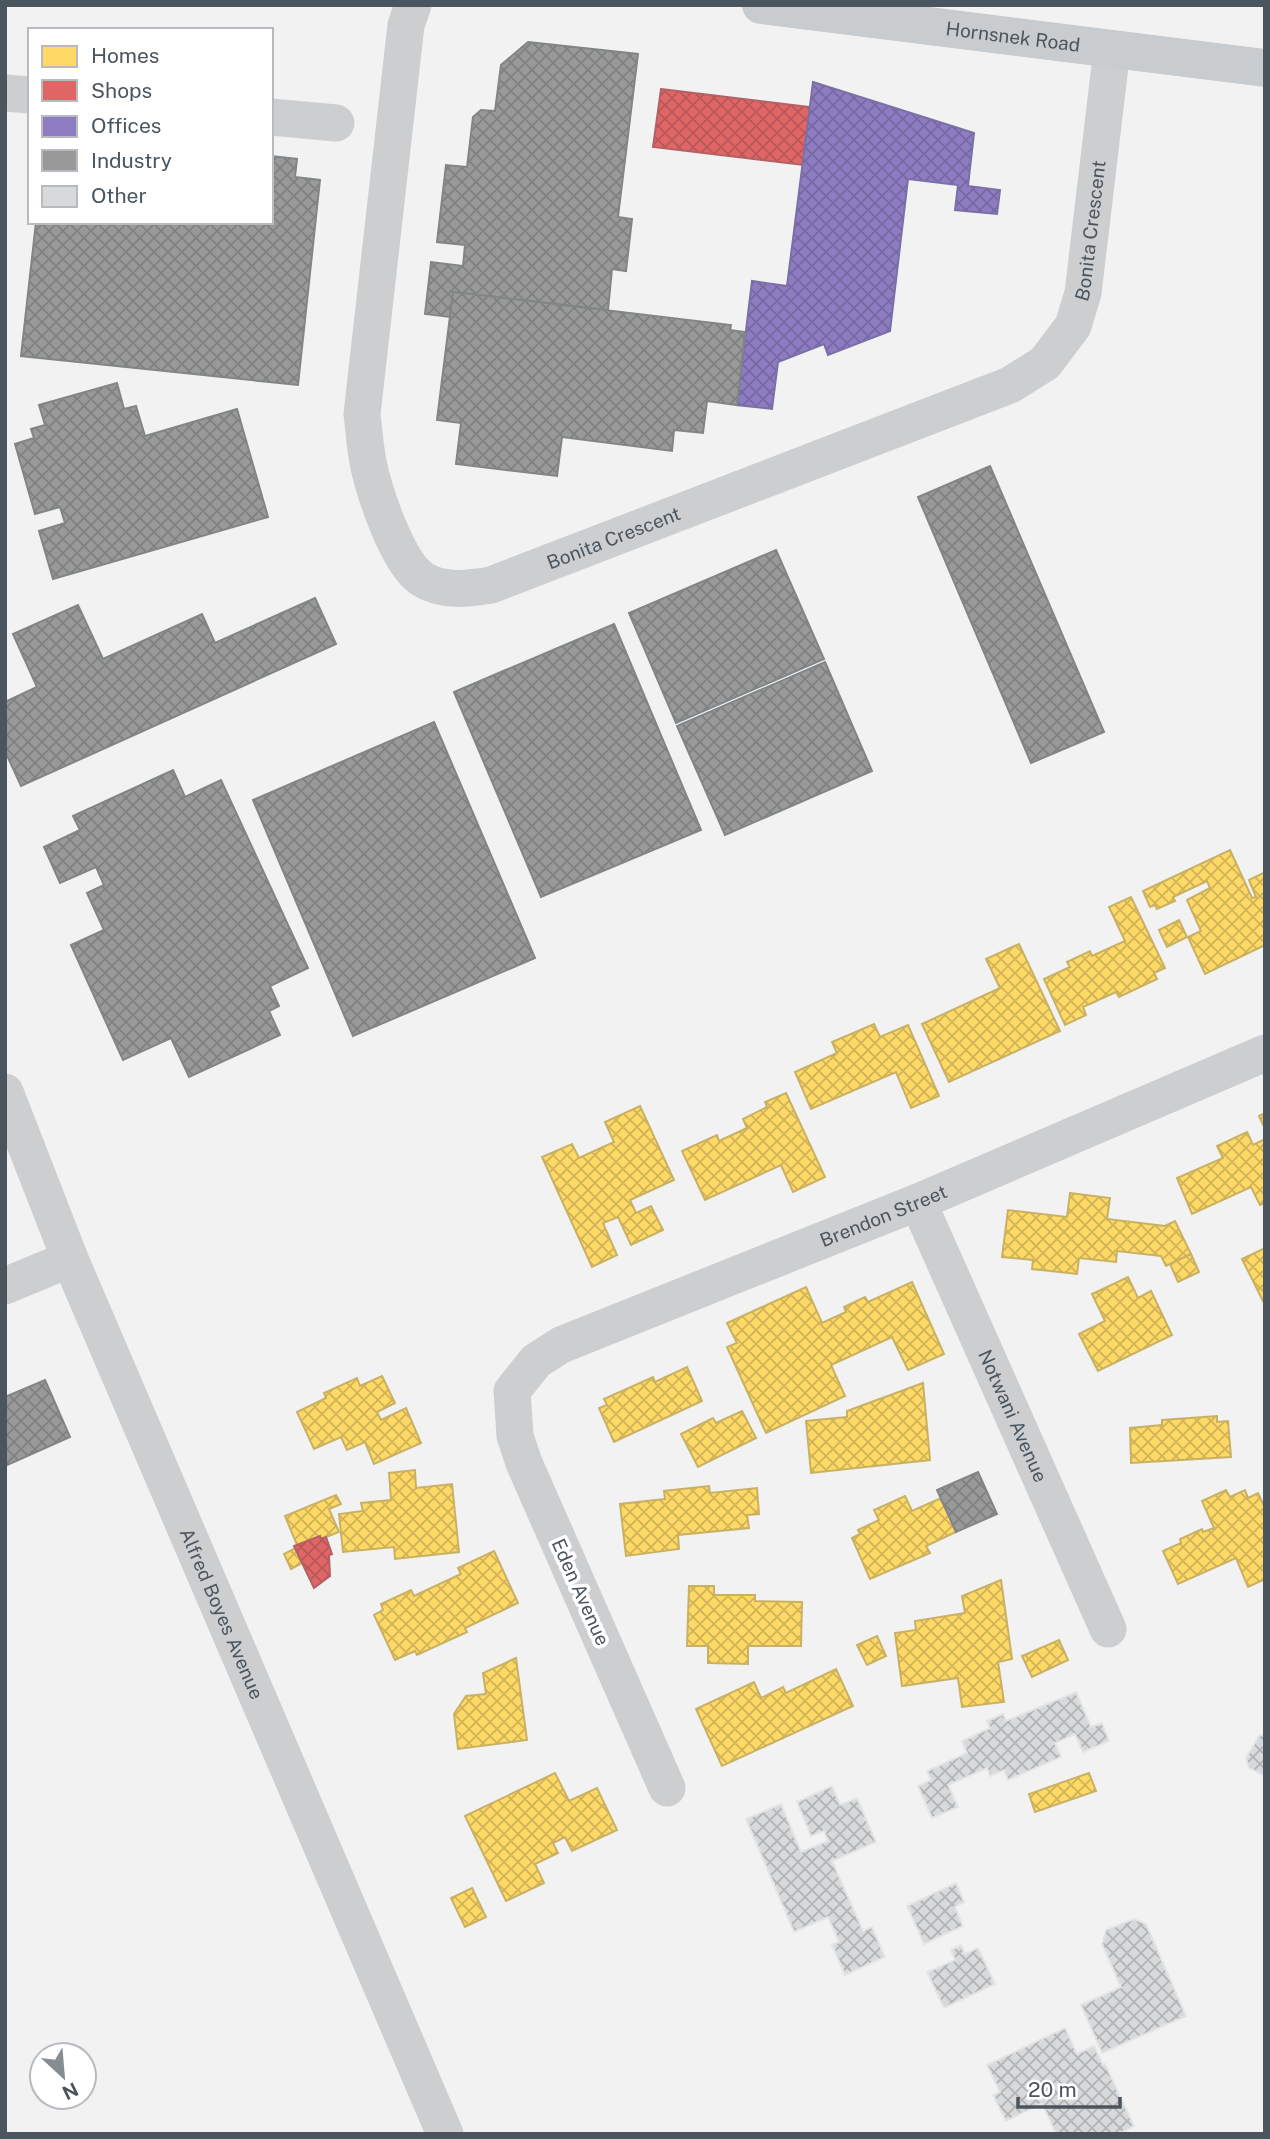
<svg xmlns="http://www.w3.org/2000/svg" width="1270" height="2139" font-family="'Public Sans',sans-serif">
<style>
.homes{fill:url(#homes-cross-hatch);stroke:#c9b164;stroke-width:2}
.shops{fill:url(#shops-cross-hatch);stroke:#b36164;stroke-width:2}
.offices{fill:url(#offices-cross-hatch);stroke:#7a70a5;stroke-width:2}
.industry{fill:url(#industry-cross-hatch);stroke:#818587;stroke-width:2}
.building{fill:url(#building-cross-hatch);stroke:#e3e4e5;stroke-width:2}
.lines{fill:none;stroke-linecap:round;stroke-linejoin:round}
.minor{stroke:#ccced0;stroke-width:37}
.major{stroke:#c8ccce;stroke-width:38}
.labels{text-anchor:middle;stroke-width:7;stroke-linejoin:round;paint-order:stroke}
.street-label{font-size:19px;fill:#4a555e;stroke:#fff}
</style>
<defs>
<pattern id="homes-cross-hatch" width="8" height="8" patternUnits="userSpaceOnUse" patternTransform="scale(1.75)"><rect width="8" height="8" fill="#ffd966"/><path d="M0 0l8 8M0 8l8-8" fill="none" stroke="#d0b357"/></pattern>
<pattern id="shops-cross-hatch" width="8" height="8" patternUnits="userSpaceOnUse" patternTransform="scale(1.75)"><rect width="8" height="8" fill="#e06666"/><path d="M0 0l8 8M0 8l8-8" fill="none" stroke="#b85757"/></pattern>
<pattern id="offices-cross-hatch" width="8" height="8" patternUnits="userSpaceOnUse" patternTransform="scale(1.75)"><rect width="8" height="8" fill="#8e7cc3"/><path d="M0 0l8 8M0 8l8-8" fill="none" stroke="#7668a2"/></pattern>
<pattern id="industry-cross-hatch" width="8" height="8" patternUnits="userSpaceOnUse" patternTransform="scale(1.75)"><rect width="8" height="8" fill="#999"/><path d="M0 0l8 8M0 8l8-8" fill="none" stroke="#7f8080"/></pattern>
<pattern id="building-cross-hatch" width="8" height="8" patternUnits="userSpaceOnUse" patternTransform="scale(1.75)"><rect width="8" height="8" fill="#d8d9da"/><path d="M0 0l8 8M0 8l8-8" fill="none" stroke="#b1b3b4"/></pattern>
</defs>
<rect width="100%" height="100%" fill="#f2f2f2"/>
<!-- homes -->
<g class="homes">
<polygon points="1230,850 1252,898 1256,897 1249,880 1265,872 1265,945 1205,974 1188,937 1201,931 1187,900 1210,888 1207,881 1173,897 1175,901 1157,909 1155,905 1150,907 1143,891"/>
<polygon points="1131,897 1165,968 1154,973 1157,979 1119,997 1116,992 1083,1007 1086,1015 1065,1025 1044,979 1070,967 1067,962 1090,951 1092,956 1125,941 1109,907"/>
<polygon points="1179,920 1187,937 1167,947 1159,930"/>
<polygon points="1019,944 1060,1031 949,1082 922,1024 1000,988 986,959"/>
<polygon points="874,1024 880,1037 908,1025 939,1096 911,1108 896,1072 811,1109 795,1072 837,1053 832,1042"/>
<polygon points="786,1093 825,1177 793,1192 781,1165 705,1200 682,1151 717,1135 719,1141 747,1128 743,1119 767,1107 765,1102"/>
<polygon points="640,1106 674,1180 630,1200 636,1213 651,1206 663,1230 631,1245 618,1217 603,1223 617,1255 592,1267 542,1157 572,1144 579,1158 614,1142 605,1122"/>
<polygon points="1265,1113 1265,1129 1259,1116"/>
<polygon points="1247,1132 1253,1145 1265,1139 1265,1203 1260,1205 1251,1187 1192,1214 1177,1178 1223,1158 1217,1146"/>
<polygon points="1070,1193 1110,1198 1107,1219 1165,1226 1175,1221 1191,1254 1166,1266 1161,1256 1117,1251 1116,1262 1079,1258 1077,1274 1032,1269 1033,1260 1002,1257 1008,1210 1067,1217"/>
<polygon points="1265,1248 1265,1302 1264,1303 1242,1259"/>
<polygon points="1191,1254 1199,1272 1178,1282 1170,1264"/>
<polygon points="1128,1277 1138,1298 1151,1291 1172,1335 1098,1371 1079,1334 1105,1321 1092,1294"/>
<polygon points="912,1282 944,1354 908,1370 892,1337 831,1365 845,1396 766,1433 727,1347 737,1343 727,1323 806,1287 822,1323 846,1312 844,1307 865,1297 868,1302"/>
<polygon points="687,1367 702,1401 614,1442 599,1408 607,1405 604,1399 653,1377 655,1382"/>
<polygon points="382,1376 395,1403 377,1412 381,1420 406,1408 421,1443 374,1464 365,1442 347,1450 341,1437 314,1449 297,1412 326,1398 324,1393 357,1378 360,1386"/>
<polygon points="923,1383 930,1460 811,1473 806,1421 847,1417 847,1411"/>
<polygon points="742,1411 756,1438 698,1467 681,1434 713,1418 716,1423"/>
<polygon points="1217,1416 1217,1422 1228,1421 1231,1457 1131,1463 1130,1428 1162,1425 1162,1420"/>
<polygon points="415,1470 416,1488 452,1484 459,1552 395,1559 394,1547 343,1552 339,1514 363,1511 361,1503 391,1500 389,1473"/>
<polygon points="709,1486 710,1493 757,1488 759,1514 747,1515 749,1528 678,1535 679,1549 626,1556 620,1504 665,1499 664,1491"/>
<polygon points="1226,1490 1230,1497 1245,1490 1248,1498 1258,1493 1265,1508 1265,1579 1248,1587 1236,1558 1178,1584 1163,1551 1181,1543 1180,1539 1202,1529 1203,1532 1214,1528 1202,1501"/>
<polygon points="336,1495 341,1504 329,1509 339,1532 321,1539 320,1536 297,1545 285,1516"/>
<polygon points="905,1496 912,1511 941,1498 956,1532 926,1546 930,1553 870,1579 852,1538 860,1534 858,1530 879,1520 874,1510"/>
<polygon points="296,1548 302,1563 291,1569 284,1554"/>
<polygon points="494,1551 518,1603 465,1628 467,1632 417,1655 415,1651 395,1660 374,1615 383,1610 381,1604 411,1590 414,1596 461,1574 458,1568"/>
<polygon points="1001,1580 1012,1659 998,1662 1004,1702 962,1707 958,1678 902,1686 895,1633 916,1630 915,1621 965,1613 962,1596"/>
<polygon points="689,1586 714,1586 714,1595 755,1595 755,1601 802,1602 801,1646 748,1646 748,1664 708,1663 708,1646 687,1646"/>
<polygon points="877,1636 886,1656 867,1665 857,1645"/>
<polygon points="1059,1640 1068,1660 1032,1677 1022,1656"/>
<polygon points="516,1658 527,1740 458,1749 454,1714 466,1696 486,1694 483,1673"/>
<polygon points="836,1669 853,1706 722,1766 696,1709 754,1682 761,1698 783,1687 786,1693"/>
<polygon points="555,1773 569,1801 597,1788 617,1830 572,1851 565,1837 553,1843 558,1853 535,1864 544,1883 506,1901 465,1816"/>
<polygon points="1089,1773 1096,1791 1035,1812 1029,1794"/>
<polygon points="472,1888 486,1917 465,1927 451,1898"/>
</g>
<!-- shops -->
<g class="shops">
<polygon points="661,89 810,107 803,165 653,147"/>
<polygon points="320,1536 321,1539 326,1537 332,1554 329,1555 330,1576 314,1588 294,1546"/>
</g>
<!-- offices -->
<polygon class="offices" points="813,82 974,133 968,186 1000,190 997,214 955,210 958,185 908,179 890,331 828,355 824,344 778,362 772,409 737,405 752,281 787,286"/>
<!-- industry -->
<g class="industry">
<polygon points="528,42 638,54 618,217 632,219 626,271 612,269 608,310 453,292 450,317 425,314 431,262 463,266 465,245 437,242 446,165 467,167 473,117 481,110 495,111 501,65"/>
<polygon points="271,156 297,159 295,177 320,180 298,385 21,356 36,222 271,222"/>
<polygon points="453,292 731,325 730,330 745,332 737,405 707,401 703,433 674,430 672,451 562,437 557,476 456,464 461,423 437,420"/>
<polygon points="117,383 124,409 136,406 145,436 237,409 268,517 53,579 39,531 65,523 60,507 35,514 15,444 34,438 31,429 45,425 39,405"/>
<polygon points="990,466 1104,732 1031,763 918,497"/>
<polygon points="776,550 824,659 676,723 629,613"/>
<polygon points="315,598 336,644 21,786 5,751 5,702 37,687 13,634 78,605 103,659 202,614 215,643"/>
<polygon points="614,624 701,830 541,897 454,692"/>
<polygon points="825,662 872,771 725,835 677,726"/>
<polygon points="434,722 535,958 353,1036 253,800"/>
<polygon points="173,770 185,797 221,780 308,968 270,986 279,1006 269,1011 280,1035 189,1077 171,1038 123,1060 71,945 104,930 87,893 104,885 96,867 60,883 44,847 80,830 73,816"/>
<polygon points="45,1380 70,1437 5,1466 5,1397"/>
<polygon points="978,1472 997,1514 956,1532 937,1490"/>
</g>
<!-- building -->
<g class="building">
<polygon points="1076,1692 1091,1727 1102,1723 1109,1741 1083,1752 1075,1734 1055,1743 1061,1757 1008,1780 1004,1770 990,1776 987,1768 948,1785 958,1807 932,1818 918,1786 931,1780 927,1771 967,1753 962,1741 990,1728 987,1721 1003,1714 1006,1721"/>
<polygon points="1265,1734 1265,1776 1249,1768 1246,1758 1259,1736"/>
<polygon points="832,1786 840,1805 857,1798 876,1842 832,1861 863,1931 872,1927 885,1957 845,1975 832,1945 839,1942 828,1917 794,1932 746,1819 781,1804 801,1852 828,1841 824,1831 811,1836 797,1802"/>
<polygon points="956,1883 964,1902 955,1907 963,1926 924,1944 907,1906"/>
<polygon points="1134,1919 1146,1924 1186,2016 1102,2053 1081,2005 1121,1987 1102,1944 1106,1930"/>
<polygon points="961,1945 965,1954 978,1948 995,1984 944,2008 927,1972 955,1960 951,1950"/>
<polygon points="1065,2028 1077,2054 1094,2046 1103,2065 1105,2064 1134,2126 1118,2134 1056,2134 1042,2103 1006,2121 993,2095 1000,2092 987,2065"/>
</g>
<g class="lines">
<!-- minor -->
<g class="minor">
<path id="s1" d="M 413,5 L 406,25 L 362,414 C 364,430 365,447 368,462 C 374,492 397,562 422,579 C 442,592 468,589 491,585 L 1010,385 L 1045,363 L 1073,326 L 1083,293 L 1112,49"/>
<polyline points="5,93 30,95"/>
<polyline points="271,117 336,123"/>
<path id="s2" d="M 5,1092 L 70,1259 L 445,2134"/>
<path id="s3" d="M 918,1202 L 1108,1629"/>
<polyline points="5,1286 70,1259"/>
<path id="s4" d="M 667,1788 L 524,1463 L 515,1436 L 512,1391 L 536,1361 L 561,1345 L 918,1202 L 1265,1053"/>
</g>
<!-- major -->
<path class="major" id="s5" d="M 761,5 L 1265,68"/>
</g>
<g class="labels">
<!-- street labels -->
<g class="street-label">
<text dy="7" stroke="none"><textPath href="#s5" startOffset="254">Hornsnek Road</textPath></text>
<text dy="7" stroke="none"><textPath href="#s1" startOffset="1404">Bonita Crescent</textPath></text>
<text dy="7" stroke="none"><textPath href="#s1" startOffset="794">Bonita Crescent</textPath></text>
<text dy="7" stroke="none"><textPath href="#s4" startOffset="844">Brendon Street</textPath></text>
<text dy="7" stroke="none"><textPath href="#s3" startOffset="234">Notwani Avenue</textPath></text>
<text transform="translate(581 1592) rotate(66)" y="7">Eden Avenue</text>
<text dy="7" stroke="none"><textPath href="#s2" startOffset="565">Alfred Boyes Avenue</textPath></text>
</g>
</g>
<!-- border -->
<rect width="1270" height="2139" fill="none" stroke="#4a555e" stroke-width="14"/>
<!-- legend -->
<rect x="28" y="28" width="245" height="196" fill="#ffffff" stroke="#b7bbbf" stroke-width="2"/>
<rect x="42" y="46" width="35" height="21" fill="#ffd966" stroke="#b7bbbf" stroke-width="2"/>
<text x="91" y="63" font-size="21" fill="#4a555e">Homes</text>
<rect x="42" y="80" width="35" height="21" fill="#e06666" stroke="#b7bbbf" stroke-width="2"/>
<text x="91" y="98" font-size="21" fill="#4a555e">Shops</text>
<rect x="42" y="116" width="35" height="21" fill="#8e7cc3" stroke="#b7bbbf" stroke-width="2"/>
<text x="91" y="133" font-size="21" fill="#4a555e">Offices</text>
<rect x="42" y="150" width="35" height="21" fill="#999999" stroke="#b7bbbf" stroke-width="2"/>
<text x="91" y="168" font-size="21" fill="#4a555e">Industry</text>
<rect x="42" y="186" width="35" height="21" fill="#d8d9da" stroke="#b7bbbf" stroke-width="2"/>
<text x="91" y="203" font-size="21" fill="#4a555e">Other</text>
<!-- north arrow -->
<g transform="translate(63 2076) rotate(154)"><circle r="33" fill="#ffffff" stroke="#b7bbbf" stroke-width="2"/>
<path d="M0-5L12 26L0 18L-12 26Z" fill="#858c92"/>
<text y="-10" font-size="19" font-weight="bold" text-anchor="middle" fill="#4a555e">N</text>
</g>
<!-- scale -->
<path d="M1018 2097v10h102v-10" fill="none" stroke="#4a555e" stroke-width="3.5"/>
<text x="1028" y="2097" font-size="21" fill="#4a555e" stroke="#ffffff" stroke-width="5" paint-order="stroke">20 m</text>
</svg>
